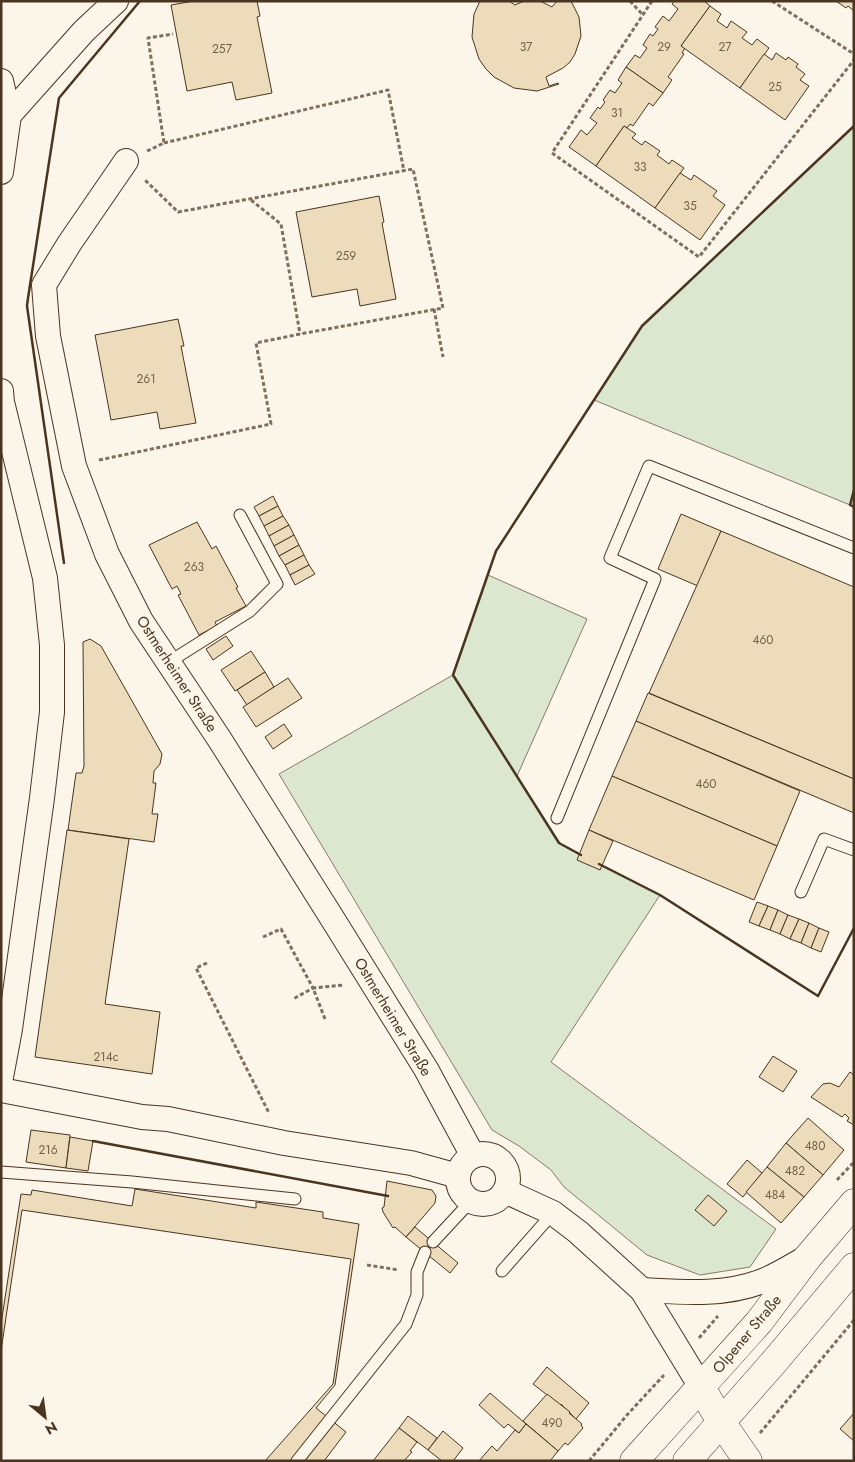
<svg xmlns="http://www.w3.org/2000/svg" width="855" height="1462" font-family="Jost,sans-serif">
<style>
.green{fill:#dce7d0;stroke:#887966}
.building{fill:#ecdcbc;stroke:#4a3520}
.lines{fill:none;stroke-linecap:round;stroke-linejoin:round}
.service-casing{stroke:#4a3520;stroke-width:13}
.minor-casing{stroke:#4a3520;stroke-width:26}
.tertiary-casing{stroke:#4a3520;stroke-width:29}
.primary-casing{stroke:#4a3520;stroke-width:29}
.path{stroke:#7f6f5c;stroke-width:3;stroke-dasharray:4 2.5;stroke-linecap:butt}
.service{stroke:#fbf6e9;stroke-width:11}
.minor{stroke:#fbf6e9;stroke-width:24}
.tertiary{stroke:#fbf6e9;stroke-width:28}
.primary{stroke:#fbf6e9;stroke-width:28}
.wall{stroke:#4a3520;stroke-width:2.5}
.labels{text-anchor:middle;stroke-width:4;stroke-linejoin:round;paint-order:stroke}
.number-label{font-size:12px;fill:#725f47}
.street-label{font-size:15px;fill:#4a3520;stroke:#fbf6e9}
</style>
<rect width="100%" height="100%" fill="#fbf6e9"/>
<!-- green -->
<g class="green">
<polygon points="854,126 854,490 850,505 594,400 642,326"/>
<polygon points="488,575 587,619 517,776 559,843 660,895 551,1062 776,1229 750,1267 700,1275 647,1255 564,1187 551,1170 519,1146 492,1130 279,774 453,675"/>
</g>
<!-- building -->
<g class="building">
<polygon points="194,1 257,1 260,16 257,17 272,93 236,100 232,82 187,91 171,5"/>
<polygon points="480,1 509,1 515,5 524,1 540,1 552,7 557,1 571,1 579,17 581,36 575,54 570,62 563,68 546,77 549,86 558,83 559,84 537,91 514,88 494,77 486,69 479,59 472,37 474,14"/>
<polygon points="674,1 704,1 710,6 681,46 685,48 682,53 684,54 668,77 672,80 663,93 626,67 635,55 640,58 647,48 643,45 650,34 653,36 658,29 655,27 663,16 669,21 678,9 672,4"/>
<polygon points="836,1 854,1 854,11 848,6 846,8"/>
<polygon points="710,6 721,14 717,21 727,28 731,21 747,32 742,38 752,45 757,39 769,48 740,88 681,46"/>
<polygon points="776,53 786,60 788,57 798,64 796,67 805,74 800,80 809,86 785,120 740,88 764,54 772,60"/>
<polygon points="626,67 663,93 653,106 649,103 633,126 630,124 627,128 624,126 596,166 569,147 581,130 587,135 597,123 590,118 598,107 600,109 605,102 603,100 610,90 615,93 622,83 618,80"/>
<polygon points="624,126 636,134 632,138 642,145 645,141 660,151 657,155 669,164 672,160 684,168 655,208 596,166"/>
<polygon points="680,173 691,180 694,175 717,191 713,196 725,205 700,240 655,208"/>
<polygon points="379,196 384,222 382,223 396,299 360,306 357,289 312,297 296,212"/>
<polygon points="178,319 184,346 181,346 196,423 160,429 157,412 111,420 95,335"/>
<polygon points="273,496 278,506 259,516 254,507"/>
<polygon points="278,506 283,516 264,526 259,516"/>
<polygon points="681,514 721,531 698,586 658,569"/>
<polygon points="283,516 289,525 269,536 264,526"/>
<polygon points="197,522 212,549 216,546 238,587 236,588 246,606 215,622 217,626 199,635 178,595 181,594 177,586 172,589 149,545"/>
<polygon points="289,525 294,535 274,546 269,536"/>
<polygon points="721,531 854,587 854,779 649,693"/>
<polygon points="294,535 299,545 279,556 274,546"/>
<polygon points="299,545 304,555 285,565 279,556"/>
<polygon points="304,555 309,565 290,575 285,565"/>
<polygon points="309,565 315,574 295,585 290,575"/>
<polygon points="226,636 233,646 213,660 206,649"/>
<polygon points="90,639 101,646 162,754 160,764 154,771 153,783 156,783 152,814 158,814 154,842 68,830 76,773 82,773 84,766 83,642"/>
<polygon points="251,651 265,672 235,691 221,670"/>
<polygon points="265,672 274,687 247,705 237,690"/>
<polygon points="288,678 302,698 256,727 243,707"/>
<polygon points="648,693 854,779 854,813 636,721"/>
<polygon points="636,721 800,791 777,846 612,776"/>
<polygon points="284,724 292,736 273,749 265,737"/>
<polygon points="612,776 777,846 754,900 589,830"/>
<polygon points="67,830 129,839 105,1004 160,1012 152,1074 35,1057"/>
<polygon points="589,830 613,841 600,870 577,860"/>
<polygon points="757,902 768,906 759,926 749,922"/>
<polygon points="768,906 778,910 770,930 759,926"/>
<polygon points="778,910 788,915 780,934 770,930"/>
<polygon points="788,915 799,919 790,939 780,934"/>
<polygon points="799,919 809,923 801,943 790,939"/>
<polygon points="809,923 819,928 811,948 801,943"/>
<polygon points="819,928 829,932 821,952 811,948"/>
<polygon points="773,1056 797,1071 783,1092 759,1077"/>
<polygon points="850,1072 854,1075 854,1125 847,1121 849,1118 845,1114 842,1117 811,1097 823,1084 830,1083 839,1087"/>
<polygon points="808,1118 844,1150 823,1175 786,1143"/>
<polygon points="31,1130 70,1135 66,1168 26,1162"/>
<polygon points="70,1137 93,1141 88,1171 66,1168"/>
<polygon points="786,1143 823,1175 804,1197 767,1167"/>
<polygon points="747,1160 762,1173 743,1197 727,1184"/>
<polygon points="767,1167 804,1197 781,1223 746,1192"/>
<polygon points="387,1181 432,1190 436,1196 435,1203 406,1237 395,1227 393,1228 383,1212 382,1208 384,1207"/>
<polygon points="135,1189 256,1208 256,1202 323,1212 323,1218 359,1224 335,1385 316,1408 346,1432 324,1461 265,1461 333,1384 351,1259 22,1210 1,1351 1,1324 21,1194 31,1195 32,1190 132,1206"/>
<polygon points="708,1195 727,1211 714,1226 695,1210"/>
<polygon points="415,1227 458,1263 450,1273 406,1237"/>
<polygon points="547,1367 589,1403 576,1419 561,1404 560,1405 533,1384"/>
<polygon points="490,1393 526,1424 519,1433 508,1424 504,1428 479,1405"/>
<polygon points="547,1394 570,1412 569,1413 582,1424 581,1425 583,1428 568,1445 565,1443 558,1451 523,1421"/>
<polygon points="854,1413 854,1441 840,1429"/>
<polygon points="408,1416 437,1438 428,1450 399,1428"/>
<polygon points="526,1424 558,1451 550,1461 479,1461 492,1446 497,1451 515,1430 519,1433"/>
<polygon points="399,1428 417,1442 410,1451 412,1452 404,1461 373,1461"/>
<polygon points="443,1431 463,1448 453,1461 442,1461 428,1450"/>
</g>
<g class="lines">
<!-- service casing -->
<g class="service-casing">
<g id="service">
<polyline points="169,662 250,611 277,584 240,515"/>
<polyline points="557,818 655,579 610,558 649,466 854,548"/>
<polyline points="801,892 824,839 854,850"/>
<polyline points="1,1172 132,1182 295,1199"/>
<polyline points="433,1242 471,1201"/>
<polyline points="502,1271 553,1213"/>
<polyline points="297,1461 406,1324 417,1295 417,1272 425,1252"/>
</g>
</g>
<!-- minor casing -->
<g class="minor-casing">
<g id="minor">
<polyline points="1,81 9,115 1,172"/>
<polyline points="9,115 84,31 116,1"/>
<polyline points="126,161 69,244 44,285 48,336 74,466 107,554 141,621 220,740 332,918 426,1069 473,1156"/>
<polyline points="1,391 2,402 45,578 52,645 52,712 42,798 10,1029 1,1077"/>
<polyline points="1,1090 142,1117 168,1119 284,1143 411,1163 458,1176"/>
<circle cx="483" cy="1179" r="25"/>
<polyline points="505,1191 553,1213 578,1232 642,1290 701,1387"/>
<path d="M 642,1290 C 682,1292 722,1296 760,1282 C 777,1276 793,1265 808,1257"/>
</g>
</g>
<!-- tertiary casing -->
<g class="tertiary-casing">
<polyline id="tertiary" points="701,1387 721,1422 748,1461"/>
</g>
<!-- primary casing -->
<g class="primary-casing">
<g id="primary">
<polyline points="634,1461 759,1322 808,1257 854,1203"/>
<polyline points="687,1461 774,1362 854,1267"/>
</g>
</g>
<!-- path -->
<g class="path">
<polyline points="630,1 643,15"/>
<polyline points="652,1 552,153 699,257 854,60"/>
<polyline points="772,1 854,54"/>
<polyline points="164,143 388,90 404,171"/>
<polyline points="147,151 164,143 148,38 173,34"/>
<polyline points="251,200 281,224 300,334"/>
<polyline points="434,309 443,357"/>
<polyline points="99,460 271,424 256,343 300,334 443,308 413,169 178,212 144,179"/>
<polyline points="263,937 281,929 313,988 293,999"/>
<polyline points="207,963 196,968 269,1113"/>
<polyline points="325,1019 313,988 344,985"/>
<polyline points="837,1180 854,1162"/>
<polyline points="367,1265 399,1270"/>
<polyline points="699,1338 718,1316"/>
<polyline points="760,1433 854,1320"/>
<polyline points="589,1461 627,1415 664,1375"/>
</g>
<!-- service -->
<use href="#service" class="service"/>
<!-- minor -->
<use href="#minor" class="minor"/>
<!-- tertiary -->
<use href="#tertiary" class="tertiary"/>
<!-- primary -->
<use href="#primary" class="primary"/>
<!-- wall -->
<g class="wall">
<polyline points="854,490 850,505 854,507"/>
<polyline points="64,563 27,306 28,298 59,98 140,1"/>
<polyline points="581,855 559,843 453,675 496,551 642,326 854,126"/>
<polyline points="599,864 660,895 818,996 854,928"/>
<polyline points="93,1141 388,1196"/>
</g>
</g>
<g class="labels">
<!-- number labels -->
<g class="number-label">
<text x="526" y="51">37</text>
<text x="664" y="51">29</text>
<text x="725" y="51">27</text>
<text x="222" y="53">257</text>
<text x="775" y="91">25</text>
<text x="617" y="117">31</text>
<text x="640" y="171">33</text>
<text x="690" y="210">35</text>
<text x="346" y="260">259</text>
<text x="146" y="383">261</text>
<text x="194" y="571">263</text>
<text x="763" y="644">460</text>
<text x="706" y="788">460</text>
<text x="106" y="1061">214c</text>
<text x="815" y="1150">480</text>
<text x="48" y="1154">216</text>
<text x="795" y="1175">482</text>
<text x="775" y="1199">484</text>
<text x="552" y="1427">490</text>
</g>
<!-- street labels -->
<g class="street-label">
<text transform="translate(177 674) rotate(57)" y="5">Ostmerheimer Straße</text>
<text transform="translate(393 1017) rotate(59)" y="5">Ostmerheimer Straße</text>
<text transform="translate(747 1334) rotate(-50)" y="5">Olpener Straße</text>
</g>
</g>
<!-- border -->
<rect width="855" height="1462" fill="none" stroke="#4a3520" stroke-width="5"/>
<!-- north arrow -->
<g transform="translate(45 1417) rotate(151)" stroke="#fbf6e9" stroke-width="4" paint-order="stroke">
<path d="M0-4L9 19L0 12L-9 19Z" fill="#4a3520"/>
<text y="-8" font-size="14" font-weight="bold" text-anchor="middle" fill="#4a3520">N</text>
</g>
</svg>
